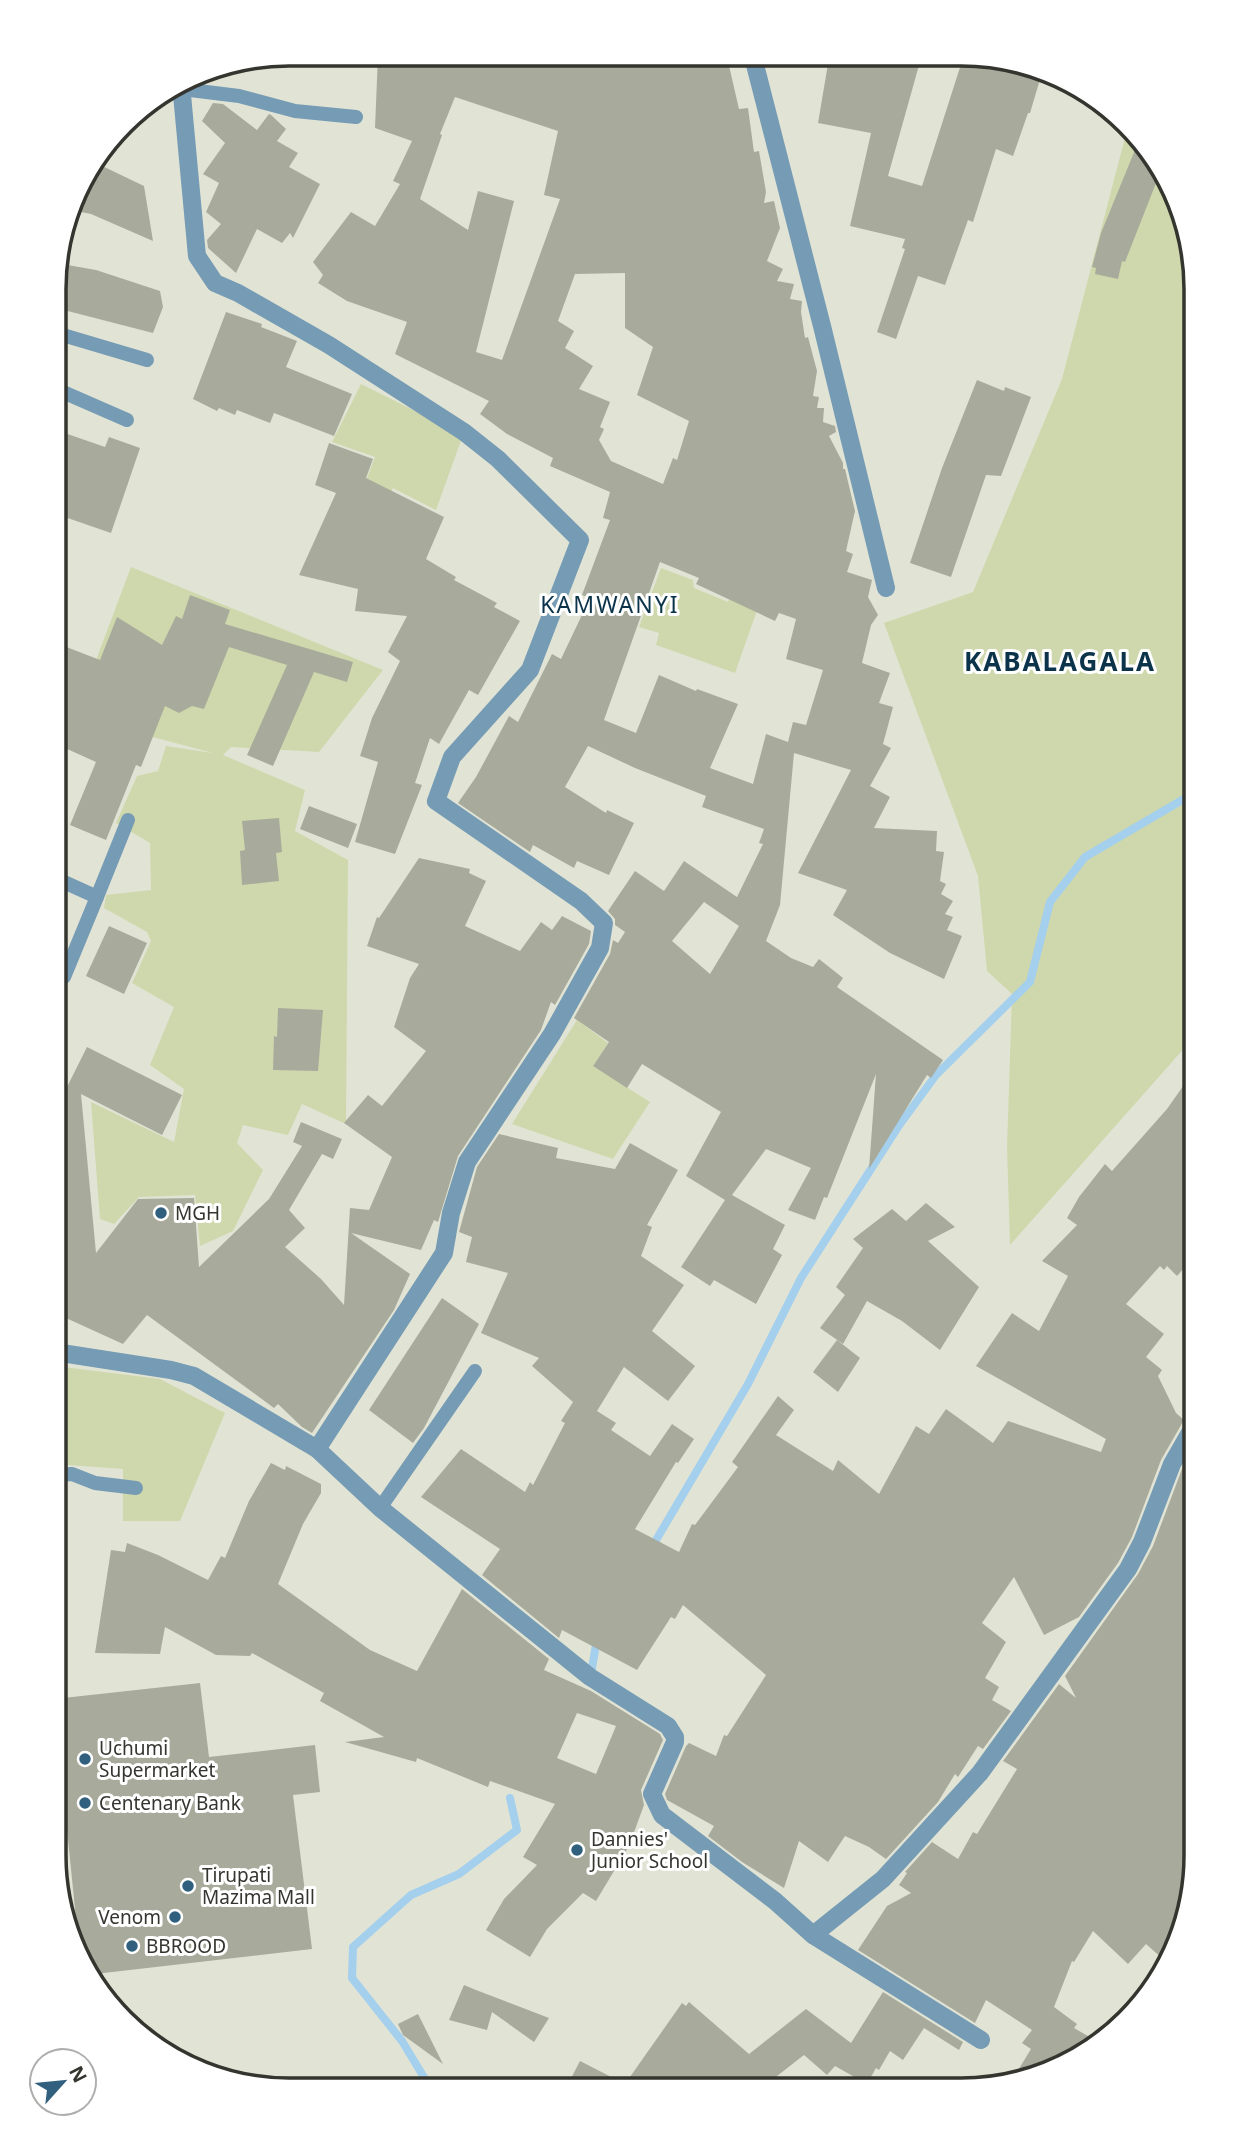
<svg xmlns="http://www.w3.org/2000/svg" width="1250" height="2145" font-family="'Noto Sans',sans-serif">
<style>
.green{fill:#cfd8ac}
.lines{fill:none;stroke-linecap:round;stroke-linejoin:round}
.stream{stroke:#a4cfed;stroke-width:8}
.building{fill:#a8ab9c;fill-rule:evenodd}
.lane{stroke:#769bb4;stroke-width:14}
.street{stroke:#769bb4;stroke-width:18}
.poi-dot{fill:#30607e;stroke:#fff;stroke-width:2.5}
.labels{text-anchor:middle;stroke-width:6;stroke-linejoin:round;paint-order:stroke}
.poi-label{font-size:19px;fill:#34352f;stroke:#fff;text-anchor:start}
.quarter-label{font-size:23px;letter-spacing:2px;fill:#0b334a;stroke:#fff}
.district-label{font-size:26px;font-weight:bold;letter-spacing:2px;fill:#0b334a;stroke:#fff}
.rim{fill:none;stroke:#34352f;stroke-width:3.5}
</style>
<rect width="100%" height="100%" fill="#e1e4d5"/>
<!-- green -->
<g class="green">
<polygon points="1127,130 1183,214 1196,290 1195,1036 1010,1245 1007,1147 1012,994 987,971 978,876 884,623 973,592 1062,379"/>
<polygon points="361,384 463,435 436,510 393,488 375,523 356,507 375,457 332,442"/>
<polygon points="131,567 383,670 319,752 231,747 223,755 305,790 295,831 348,860 346,1124 302,1104 288,1135 243,1125 237,1143 263,1170 233,1231 200,1246 195,1195 139,1197 114,1224 100,1219 91,1102 174,1142 184,1089 150,1065 174,1007 132,983 151,941 147,932 104,908 106,895 151,890 150,843 116,823 137,776 158,771 166,746 213,753 111,726 81,700"/>
<polygon points="661,568 693,580 694,588 728,602 741,570 767,582 735,673 656,645 659,633 639,627"/>
<polygon points="577,1020 608,1043 593,1066 650,1102 613,1159 512,1124"/>
<polygon points="55,1366 160,1379 225,1413 180,1521 123,1521 123,1469 55,1464"/>
</g>
<g class="lines">
<!-- stream -->
<g class="stream">
<polyline points="652,1547 748,1384 801,1278 898,1127 936,1075 1030,982 1050,902 1085,857 1189,796 1196,785"/>
<polyline points="591,1674 597,1639"/>
<polyline points="431,2089 402,2041 352,1978 353,1947 411,1895 459,1874 517,1830 510,1798"/>
</g>
</g>
<!-- building -->
<g class="building">
<path d="M 378,55 L 727,57 L 739,109 L 748,108 L 754,152 L 759,151 L 766,192 L 764,203 L 774,201 L 780,228 L 767,261 L 783,269 L 777,281 L 794,284 L 790,299 L 802,301 L 801,312 L 805,338 L 808,337 L 817,371 L 813,396 L 819,397 L 817,408 L 824,408 L 823,422 L 835,426 L 836,432 L 829,436 L 843,463 L 843,469 L 845,469 L 855,511 L 846,551 L 853,554 L 847,572 L 872,580 L 868,597 L 878,615 L 871,625 L 862,663 L 890,673 L 879,703 L 893,707 L 883,744 L 891,748 L 870,786 L 890,797 L 874,828 L 937,831 L 936,851 L 944,852 L 940,881 L 946,884 L 941,894 L 953,901 L 945,914 L 953,917 L 947,930 L 962,936 L 944,979 L 890,953 L 833,915 L 847,890 L 798,873 L 851,770 L 794,753 L 780,905 L 766,941 L 791,958 L 813,967 L 819,959 L 843,978 L 837,987 L 943,1060 L 931,1078 L 927,1075 L 869,1169 L 876,1074 L 827,1198 L 824,1197 L 815,1220 L 788,1210 L 811,1168 L 766,1149 L 732,1195 L 785,1225 L 773,1249 L 782,1255 L 756,1304 L 714,1280 L 710,1286 L 681,1267 L 725,1200 L 686,1176 L 721,1112 L 642,1064 L 627,1088 L 593,1066 L 609,1042 L 574,1018 L 610,954 L 613,940 L 618,943 L 625,932 L 615,925 L 615,919 L 608,911 L 635,871 L 664,891 L 684,861 L 737,897 L 763,844 L 759,843 L 764,829 L 702,807 L 706,796 L 635,768 L 588,746 L 565,787 L 606,813 L 607,810 L 634,823 L 609,875 L 577,861 L 574,868 L 533,845 L 530,852 L 458,803 L 476,777 L 509,716 L 518,722 L 552,654 L 561,659 L 590,598 L 582,595 L 610,520 L 603,518 L 610,492 L 550,466 L 553,458 L 507,434 L 480,414 L 489,401 L 395,354 L 407,322 L 347,301 L 318,283 L 323,275 L 313,262 L 351,212 L 375,226 L 400,184 L 393,181 L 412,141 L 375,128 ZM 455,97 L 558,131 L 544,195 L 560,199 L 502,360 L 476,352 L 514,201 L 478,191 L 468,230 L 420,199 L 442,135 L 440,134 ZM 625,273 L 625,328 L 653,347 L 637,395 L 689,421 L 677,460 L 673,458 L 663,484 L 611,461 L 599,440 L 604,429 L 600,427 L 610,402 L 579,389 L 593,366 L 565,348 L 574,331 L 558,321 L 575,274 ZM 660,562 L 699,578 L 696,584 L 775,621 L 779,613 L 796,619 L 786,659 L 823,670 L 806,725 L 793,722 L 788,742 L 766,734 L 753,784 L 710,768 L 738,704 L 697,689 L 696,691 L 659,675 L 636,733 L 604,720 ZM 704,902 L 739,926 L 710,974 L 672,941 Z"/>
<polygon points="829,58 921,58 888,176 922,186 963,58 998,59 1016,64 1041,76 1030,113 1028,113 1013,156 996,149 973,222 968,220 945,285 918,276 896,339 877,332 905,249 902,248 905,239 850,226 871,133 818,123"/>
<polygon points="213,103 223,104 257,130 269,114 271,115 286,129 277,141 298,153 289,167 320,184 293,238 290,233 282,243 257,229 236,273 208,248 207,240 221,224 206,212 219,183 203,174 225,143 202,121"/>
<polygon points="1137,145 1158,178 1125,262 1122,261 1118,279 1095,274 1096,268 1092,267 1101,233"/>
<polygon points="96,163 144,186 153,241 91,214 71,210 79,185"/>
<polygon points="56,263 96,270 160,291 163,307 153,333 56,308"/>
<polygon points="226,312 262,324 261,327 297,341 286,367 352,394 334,436 274,413 270,423 237,410 235,415 219,408 217,411 193,399"/>
<polygon points="977,380 1004,391 1005,387 1031,397 1001,476 986,475 951,577 910,563 942,468"/>
<polygon points="56,430 105,447 109,437 140,448 111,533 56,514"/>
<polygon points="329,443 373,459 366,478 444,517 426,559 456,577 454,580 497,603 494,607 520,621 478,695 469,690 439,744 430,738 415,783 422,785 395,854 355,842 378,762 360,756 372,718 400,661 388,652 407,616 355,611 358,589 299,575 336,493 315,485"/>
<polygon points="190,595 230,610 225,624 353,662 347,682 314,672 273,766 247,755 287,665 229,647 204,709 192,706 179,713 165,706 141,767 136,765 106,840 70,825 96,762 56,744 56,643 100,660 117,617 162,645 176,616 182,619"/>
<polygon points="309,806 357,824 348,848 300,829"/>
<polygon points="279,818 282,852 276,853 279,881 242,885 240,851 245,850 242,821"/>
<polygon points="419,858 470,869 469,873 486,881 465,926 520,951 541,922 552,930 562,916 591,931 589,944 555,1005 551,1002 541,1030 458,1156 438,1222 434,1220 421,1250 351,1233 410,1274 394,1310 312,1433 302,1427 278,1404 274,1408 147,1315 123,1344 55,1313 55,1102 60,1101 87,1047 182,1095 162,1135 81,1094 96,1253 138,1199 194,1198 199,1267 269,1199 302,1146 293,1142 301,1122 342,1139 333,1159 322,1154 289,1210 305,1228 285,1247 321,1279 344,1305 350,1208 369,1210 392,1157 344,1123 368,1095 382,1106 426,1051 394,1027 410,978 419,964 367,946 377,917 379,918"/>
<polygon points="109,926 147,943 124,994 86,976"/>
<polygon points="278,1008 323,1010 318,1071 273,1070 274,1036 277,1037"/>
<polygon points="1195,1069 1195,1256 1177,1276 1167,1266 1164,1270 1160,1266 1126,1304 1164,1334 1146,1357 1162,1370 1158,1376 1176,1413 1184,1420 1161,1460 1132,1537 1118,1563 1079,1617 1044,1635 1014,1577 982,1623 1006,1642 985,1678 999,1687 992,1700 1011,1711 983,1749 978,1746 958,1777 955,1774 938,1802 886,1859 869,1847 845,1836 828,1862 799,1841 784,1888 742,1862 708,1836 714,1826 667,1800 665,1794 686,1746 689,1743 716,1756 724,1735 727,1736 766,1675 683,1605 675,1619 671,1617 637,1670 562,1630 559,1638 482,1575 500,1549 421,1497 461,1449 525,1492 530,1482 533,1485 565,1423 561,1421 573,1402 532,1366 539,1358 481,1333 508,1273 466,1262 472,1237 459,1232 477,1167 499,1134 558,1148 556,1158 615,1169 630,1143 678,1170 647,1225 652,1227 641,1256 684,1285 652,1331 695,1366 668,1401 624,1367 597,1411 616,1423 611,1430 650,1456 672,1424 694,1439 678,1463 676,1462 635,1529 679,1552 692,1524 695,1525 738,1467 732,1462 778,1396 794,1410 776,1435 833,1471 838,1460 879,1494 916,1426 929,1434 946,1409 993,1443 1008,1421 1101,1452 1106,1439 976,1366 1012,1313 1039,1331 1068,1276 1042,1261 1077,1225 1067,1218 1079,1197 1105,1164 1112,1171 1167,1109"/>
<polygon points="926,1203 955,1227 928,1241 979,1287 940,1350 902,1321 867,1301 843,1344 820,1328 845,1295 836,1287 863,1248 853,1239 892,1209 906,1221"/>
<polygon points="442,1298 479,1324 424,1428 413,1443 369,1410"/>
<polygon points="837,1340 860,1358 838,1392 813,1372"/>
<polygon points="1195,1446 1195,1871 1178,1945 1164,1960 1146,1944 1128,1964 1093,1931 1074,1962 1072,1961 1054,2007 1077,2024 1074,2028 1100,2043 1091,2051 1036,2078 1028,2079 1017,2072 1031,2049 1022,2043 1032,2030 986,2000 975,2023 858,1950 887,1906 911,1893 899,1885 907,1873 905,1872 932,1842 958,1859 973,1832 977,1834 1017,1769 1003,1761 1059,1684 1076,1698 1065,1676 1138,1574 1153,1546 1182,1469"/>
<path d="M 271,1463 L 285,1470 L 286,1466 L 321,1484 L 321,1493 L 303,1524 L 278,1584 L 370,1650 L 417,1671 L 462,1589 L 549,1659 L 544,1670 L 591,1691 L 660,1734 L 663,1740 L 641,1790 L 644,1805 L 629,1846 L 596,1901 L 583,1893 L 547,1929 L 530,1957 L 486,1930 L 504,1899 L 537,1865 L 523,1857 L 555,1804 L 490,1781 L 488,1787 L 417,1758 L 416,1762 L 345,1742 L 384,1737 L 320,1701 L 324,1693 L 252,1653 L 250,1656 L 216,1655 L 165,1627 L 160,1654 L 95,1653 L 111,1550 L 125,1552 L 127,1543 L 158,1555 L 208,1580 L 221,1556 L 225,1558 L 249,1501 ZM 577,1713 L 616,1726 L 596,1774 L 557,1758 Z"/>
<polygon points="200,1683 209,1757 315,1745 320,1792 293,1795 312,1949 95,1974 79,1949 54,1699"/>
<polygon points="464,1985 476,1990 549,2018 534,2042 492,2012 487,2030 449,2020"/>
<polygon points="883,1992 963,2042 959,2050 924,2028 903,2060 890,2051 879,2070 876,2068 867,2084 835,2066 827,2075 804,2055 759,2090 565,2090 580,2061 625,2084 682,2003 686,2006 689,2002 749,2054 806,2009 851,2043"/>
<polygon points="418,2014 443,2064 403,2035 398,2024"/>
</g>
<g class="lines">
<!-- lane -->
<g class="lane">
<polyline points="182,89 239,96 295,111 356,117"/>
<polyline points="56,333 147,360"/>
<polyline points="56,389 127,420"/>
<polyline points="55,878 97,897 64,977"/>
<polyline points="97,897 128,820"/>
<polyline points="55,1475 72,1474 95,1483 136,1488"/>
<polyline points="380,1508 475,1371"/>
</g>
<!-- street -->
<g class="street">
<polyline points="753,57 822,326 886,588"/>
<polyline points="181,84 197,256 215,283 238,293 329,345 464,432 498,459 580,540 530,670 452,757 436,801 581,901 604,923 600,948 552,1034 467,1162 451,1213 444,1253 317,1449"/>
<polyline points="55,1352 171,1370 194,1376 317,1449 380,1508 590,1677 668,1726 675,1737 675,1742 652,1794 662,1815 775,1901 813,1935 883,1879 980,1773 1128,1569 1142,1542 1172,1464 1195,1424"/>
<polyline points="813,1935 981,2040"/>
</g>
</g>
<!-- markers -->
<g class="poi-dot">
<circle cx="161" cy="1213" r="7"/>
<circle cx="85" cy="1759" r="7"/>
<circle cx="85" cy="1803" r="7"/>
<circle cx="577" cy="1850" r="7"/>
<circle cx="188" cy="1886" r="7"/>
<circle cx="175" cy="1917" r="7"/>
<circle cx="132" cy="1946" r="7"/>
</g>
<g class="labels">
<!-- poi labels -->
<g class="poi-label">
<text x="175" y="1220">MGH</text>
<text x="99" y="1755">Uchumi<tspan x="99" dy="22">Supermarket</tspan></text>
<text x="99" y="1810">Centenary Bank</text>
<text x="591" y="1846">Dannies'<tspan x="591" dy="22">Junior School</tspan></text>
<text x="202" y="1882">Tirupati<tspan x="202" dy="22">Mazima Mall</tspan></text>
<text x="161" y="1924" text-anchor="end">Venom</text>
<text x="146" y="1953">BBROOD</text>
</g>
<!-- quarter labels -->
<g class="quarter-label">
<text x="610" y="613">KAMWANYI</text>
</g>
<!-- district labels -->
<g class="district-label">
<text x="1060" y="671">KABALAGALA</text>
</g>
</g>
<!-- crop -->
<path d="M0 0H1250V2145H0ZM289 66H961A223 223 0 0 1 1184 289V1855A223 223 0 0 1 961 2078H289A223 223 0 0 1 66 1855V289A223 223 0 0 1 289 66Z" fill="#fff" fill-rule="evenodd"/>
<path class="rim" d="M289 66H961A223 223 0 0 1 1184 289V1855A223 223 0 0 1 961 2078H289A223 223 0 0 1 66 1855V289A223 223 0 0 1 289 66Z"/>
<!-- north arrow -->
<g transform="translate(63 2082) rotate(63)"><circle r="33" fill="#ffffff" stroke="#aeaeac" stroke-width="2"/>
<path d="M0-5L12 26L0 18L-12 26Z" fill="#30607e"/>
<text y="-10" font-size="19" font-weight="bold" text-anchor="middle" fill="#34352f">N</text>
</g>
</svg>
